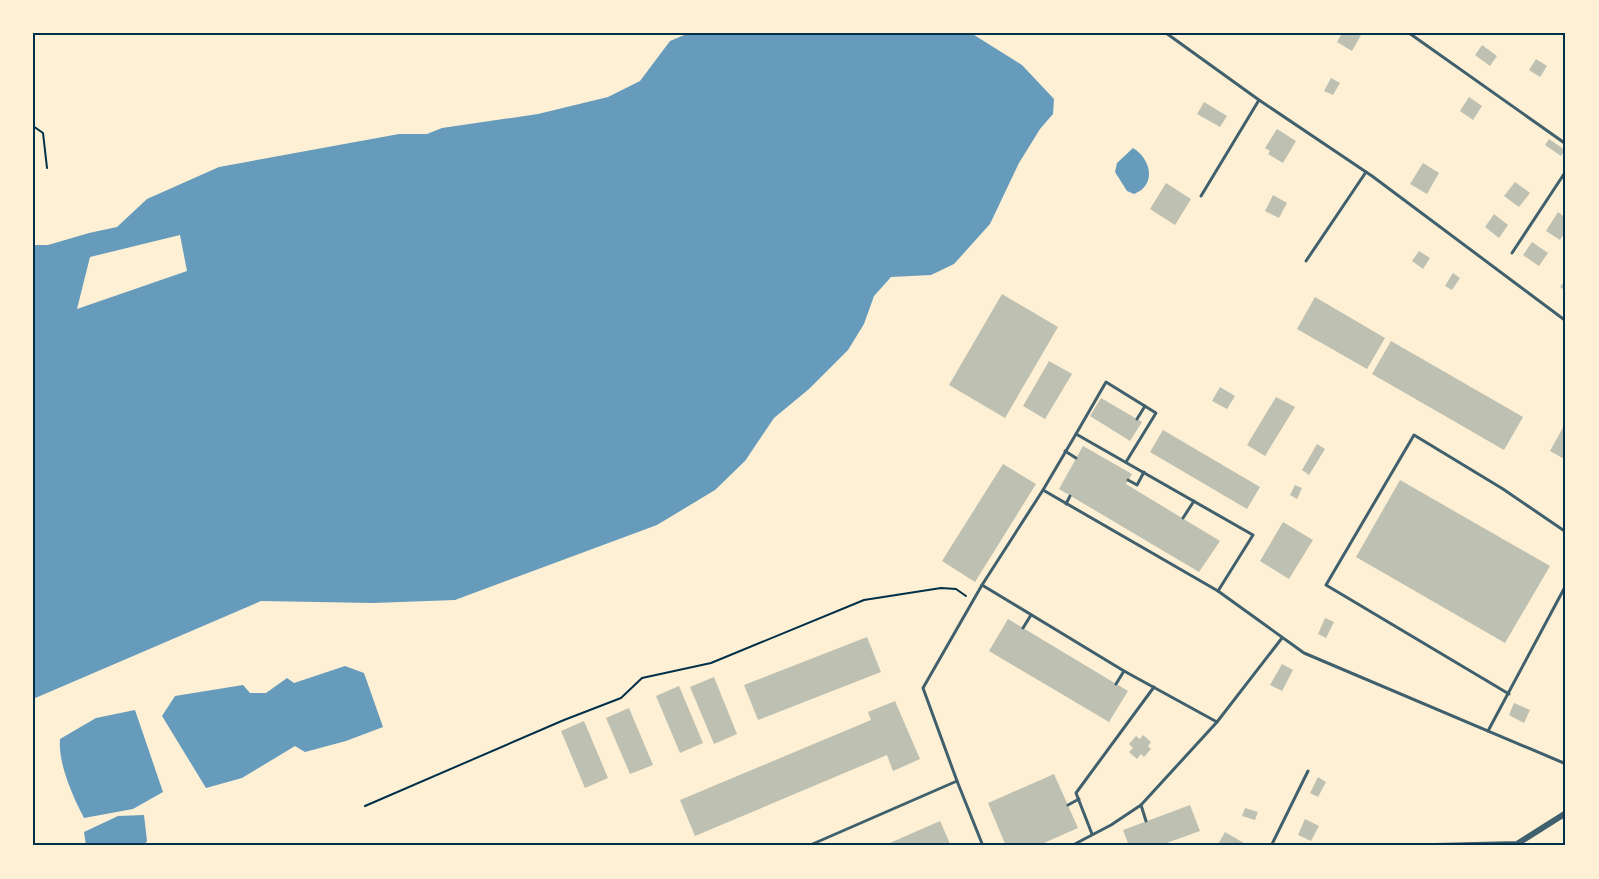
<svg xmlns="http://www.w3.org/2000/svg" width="1599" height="879" font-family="'Source Sans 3',sans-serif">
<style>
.water{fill:#669bbc;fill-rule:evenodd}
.building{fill:#bec0b2}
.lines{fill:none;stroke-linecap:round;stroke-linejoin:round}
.path{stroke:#003049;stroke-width:2}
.service{stroke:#3f606c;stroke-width:3}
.minor{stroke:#3f606c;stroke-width:6}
.neatline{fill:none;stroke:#003049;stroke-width:2}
</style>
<rect width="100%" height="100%" fill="#fdf0d5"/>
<!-- water -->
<g class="water">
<path d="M 689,33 L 971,33 L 1022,65 L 1054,99 L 1053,114 L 1040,129 L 1019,163 L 990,224 L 954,264 L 931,275 L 891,277 L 874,296 L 864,324 L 848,350 L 809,389 L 774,418 L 745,461 L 715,490 L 657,525 L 455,600 L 373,603 L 261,601 L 33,699 L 33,245 L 48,245 L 89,233 L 117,227 L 147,199 L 219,167 L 399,134 L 427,134 L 442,128 L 538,114 L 608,97 L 640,81 L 670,41 ZM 180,235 L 187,271 L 77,309 L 90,257 Z"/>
<path d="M 1133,148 C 1151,159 1157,185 1134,194 L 1127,191 L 1115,172 L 1117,163 Z"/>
<polygon points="345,666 364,673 383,727 346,741 305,752 295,746 242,778 206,788 162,716 175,696 243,685 250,693 266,693 287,678 294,683"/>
<path d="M 135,710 L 163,792 L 133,809 L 84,818 C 73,797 58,764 60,739 L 96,718 Z"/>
<polygon points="144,815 147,841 144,846 86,846 84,832 118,816"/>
</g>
<!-- building -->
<g class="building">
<polygon points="1342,33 1357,33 1361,35 1352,51 1337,42"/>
<polygon points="1482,45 1497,56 1490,66 1475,55"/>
<polygon points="1536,59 1547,66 1540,77 1529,70"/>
<polygon points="1331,78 1340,83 1333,95 1324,91"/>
<polygon points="1469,97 1482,106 1473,120 1460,111"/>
<polygon points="1204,102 1227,116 1220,127 1197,114"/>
<polygon points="1277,129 1296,141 1283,163 1268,154 1270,151 1265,148"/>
<polygon points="1549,139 1565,150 1561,156 1545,145"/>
<polygon points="1423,163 1439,173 1427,194 1410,184"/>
<polygon points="1515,182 1530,193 1519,207 1504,196"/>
<polygon points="1166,183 1191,199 1175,225 1150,209"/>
<polygon points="1273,195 1287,203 1279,218 1265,211"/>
<polygon points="1558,212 1566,218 1566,231 1560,240 1546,231"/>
<polygon points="1494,214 1508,225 1499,238 1485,227"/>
<polygon points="1532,242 1548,253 1539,266 1523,255"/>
<polygon points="1419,251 1430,258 1423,269 1412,261"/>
<polygon points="1453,273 1460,278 1452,290 1445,286"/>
<polygon points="1566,279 1566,291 1560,287"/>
<polygon points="1002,294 1058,327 1005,418 949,385"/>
<polygon points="1315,297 1385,338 1367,369 1297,329"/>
<polygon points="1391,341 1523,417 1504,450 1372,374"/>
<polygon points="1049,361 1072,374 1045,419 1023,406"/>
<polygon points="1220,387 1235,396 1227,409 1212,401"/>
<polygon points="1276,397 1295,407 1265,456 1247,445"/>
<polygon points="1101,398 1142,422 1130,441 1090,416"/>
<polygon points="1566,422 1566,460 1550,451"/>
<polygon points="1163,430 1260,487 1247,509 1150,452"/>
<polygon points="1317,444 1325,449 1309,475 1302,470"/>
<polygon points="1083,446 1132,474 1126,484 1220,541 1199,572 1059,489"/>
<polygon points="1003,464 1036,484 975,582 942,561"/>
<polygon points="1400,480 1550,566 1505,643 1356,557"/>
<polygon points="1295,485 1302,488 1297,499 1290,495"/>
<polygon points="1283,522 1313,540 1289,579 1260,561"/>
<polygon points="1325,618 1334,622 1326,638 1318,634"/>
<polygon points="1008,619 1128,691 1109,722 989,651"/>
<polygon points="867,637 881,672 758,720 744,685"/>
<polygon points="1282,664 1293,670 1282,691 1270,685"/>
<polygon points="714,677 737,734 714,744 690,687"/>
<polygon points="679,686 703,743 680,753 656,696"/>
<polygon points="895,701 920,759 893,771 887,755 695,836 680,800 871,720 868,712"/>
<polygon points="1514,703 1530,710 1524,723 1509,715"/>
<polygon points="629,708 653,765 630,774 606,718"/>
<polygon points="584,721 608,778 585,788 561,731"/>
<polygon points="1143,735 1151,742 1148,746 1151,749 1144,757 1141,754 1137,759 1129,752 1133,748 1129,744 1136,736 1140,739"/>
<polygon points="1054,774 1078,828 1037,846 1006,846 988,803"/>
<polygon points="1318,777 1326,782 1318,797 1310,793"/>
<polygon points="1190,805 1200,831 1164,844 1165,846 1129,846 1123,830"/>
<polygon points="1245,808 1258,812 1255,820 1242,816"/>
<polygon points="1305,819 1319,826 1311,841 1298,835"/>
<polygon points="940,821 951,846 883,846"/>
<polygon points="1225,832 1249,846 1217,846"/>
</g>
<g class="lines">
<!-- path -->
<g class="path">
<polyline points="33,126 43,133 47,168"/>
<polyline points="365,806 564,720 621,698 642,678 711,663 864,600 941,588 956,589 966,596"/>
</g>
<!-- service -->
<g class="service">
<polyline points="1166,33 1259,100 1372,176 1566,321"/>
<polyline points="1409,33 1566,144"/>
<polyline points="1201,196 1259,100"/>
<polyline points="1512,253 1566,171"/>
<polyline points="1306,261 1366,172"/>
<polyline points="1137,419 1145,406"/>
<polyline points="1076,434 1106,382 1156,413 1126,462"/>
<polyline points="1065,451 1076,458"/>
<polyline points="1128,480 1137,485 1144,472"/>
<polyline points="1043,490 1076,434 1253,535 1218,591"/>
<polyline points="1066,504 1070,496"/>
<polyline points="1183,518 1194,501"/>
<polyline points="982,585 1124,671 1217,722 1141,805 1111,825 1071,846"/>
<polyline points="1023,628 1031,615"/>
<polyline points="1116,684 1124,671"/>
<polyline points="1509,694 1326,585 1414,435 1503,489 1566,532"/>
<polyline points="1217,722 1282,638"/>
<polyline points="1488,731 1566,585"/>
<polyline points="957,781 983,846"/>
<polyline points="1068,805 1079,799"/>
<polyline points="1141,805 1146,821"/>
<polyline points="1092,834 1076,793 1154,687"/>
<polyline points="808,846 957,781 923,688 982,585 1043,490 1218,591 1304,653 1566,764"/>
<polyline points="1271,846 1308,771"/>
</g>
<!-- minor -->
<polyline class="minor" points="1435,846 1517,844 1566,813"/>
</g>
<!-- border -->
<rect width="1599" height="879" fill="none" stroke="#fdf0d5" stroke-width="69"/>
<rect x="34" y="34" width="1530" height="810" class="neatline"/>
</svg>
